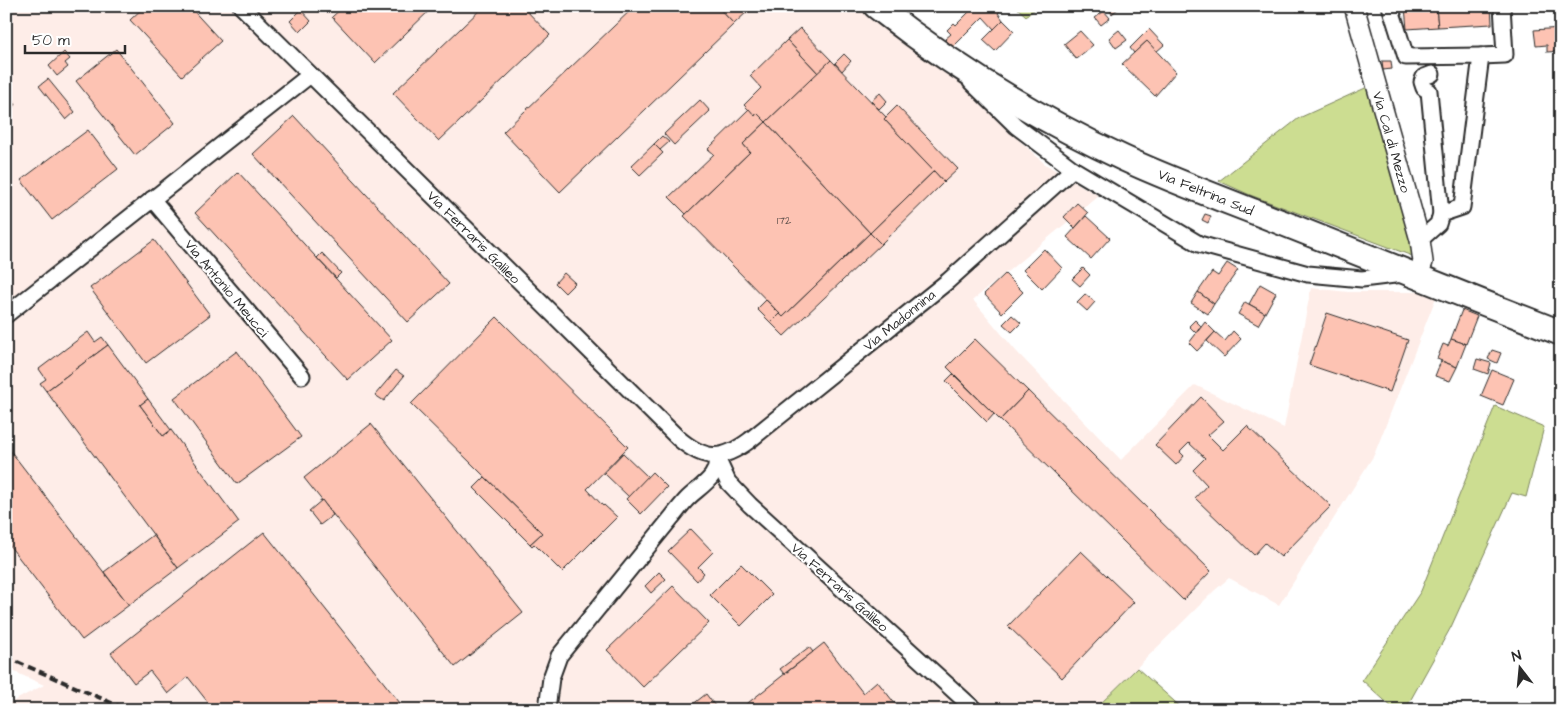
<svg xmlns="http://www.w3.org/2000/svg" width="1567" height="716" font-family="'Architects Daughter',sans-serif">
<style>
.built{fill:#feede8}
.green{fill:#ccdd91;stroke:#7c845e}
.building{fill:#fdc3b3;stroke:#2b2b2b}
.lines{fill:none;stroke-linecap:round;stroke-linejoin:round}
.minor-casing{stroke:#2b2b2b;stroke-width:19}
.tertiary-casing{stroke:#2b2b2b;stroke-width:22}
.primary-casing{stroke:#2b2b2b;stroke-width:28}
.minor{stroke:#fff;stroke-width:15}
.tertiary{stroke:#fff;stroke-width:19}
.primary{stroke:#fff;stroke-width:24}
.rail{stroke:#2b2b2b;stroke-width:4;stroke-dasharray:8 4;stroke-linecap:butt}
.labels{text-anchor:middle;stroke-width:4;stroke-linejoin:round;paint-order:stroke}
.number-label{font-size:11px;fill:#60514d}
.street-label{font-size:14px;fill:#2b2b2b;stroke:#fff}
</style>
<rect width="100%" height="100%" fill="#fff"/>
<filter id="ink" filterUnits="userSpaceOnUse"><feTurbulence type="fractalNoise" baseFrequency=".02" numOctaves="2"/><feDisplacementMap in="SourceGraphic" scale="10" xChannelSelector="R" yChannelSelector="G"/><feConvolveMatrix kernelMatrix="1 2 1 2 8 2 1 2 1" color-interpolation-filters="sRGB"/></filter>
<g filter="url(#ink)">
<!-- built -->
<polygon class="built" points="6,6 858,6 896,37 969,89 982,106 1045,164 1099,196 973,300 1016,351 1121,460 1195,385 1284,428 1311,288 1348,292 1429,292 1437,295 1374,455 1279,605 1229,578 1215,590 1094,710 6,710 6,705 44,685 6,668"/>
<!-- green -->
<g class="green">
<polygon points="1015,6 1039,6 1026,16"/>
<polygon points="1372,85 1423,260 1250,195 1219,181 1299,118"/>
<polygon points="1495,406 1544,427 1526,497 1512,493 1451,627 1405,710 1395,710 1362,680 1421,591"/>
<polygon points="1137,668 1184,710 1094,710"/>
</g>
<!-- building -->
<g class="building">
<polygon points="145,6 189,6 221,41 182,76 130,20"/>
<polygon points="344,6 434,6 375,63 332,17"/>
<polygon points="484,6 522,6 550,35 439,141 393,93"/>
<polygon points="635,6 717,6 734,24 560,192 503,132"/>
<polygon points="717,6 745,6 749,10 734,24"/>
<polygon points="975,6 995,6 1000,11 998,13 1003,20 994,29 983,17 953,47 945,39 951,34 947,30 954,23 956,25"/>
<polygon points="1107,6 1121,6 1112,14"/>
<polygon points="1295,6 1313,6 1296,11"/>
<polygon points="1436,6 1438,27 1407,29 1405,7"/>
<polygon points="1436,6 1491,6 1492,24 1438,27"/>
<polygon points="301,10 311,21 300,32 290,21"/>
<polygon points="1104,11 1110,18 1101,25 1095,18"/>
<polygon points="1003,20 1014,31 995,51 983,40"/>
<polygon points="800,28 831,60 818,73 787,40"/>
<polygon points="1561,28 1561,51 1547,52 1547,45 1536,46 1534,30"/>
<polygon points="1149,29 1164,45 1156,52 1147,41 1134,53 1130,48"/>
<polygon points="1119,30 1127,40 1116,48 1109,38"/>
<polygon points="1080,31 1093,45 1076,59 1064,44"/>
<polygon points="787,40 818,73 766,122 757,113 755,116 744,105 761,88 750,76"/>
<polygon points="1147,41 1176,72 1155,96 1122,64"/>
<polygon points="116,49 175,123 135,155 76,81"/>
<polygon points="64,52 70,59 65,63 68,67 57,76 49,66"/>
<polygon points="844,54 851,61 842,71 835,63"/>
<polygon points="831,60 886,117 884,119 934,171 870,233 766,122"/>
<polygon points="1382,61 1391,61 1392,69 1383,70"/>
<polygon points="48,79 75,112 66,120 39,86"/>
<polygon points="6,89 16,105 6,112"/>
<polygon points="880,93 887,101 879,109 871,101"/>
<polygon points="700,100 710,111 674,145 664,134"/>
<polygon points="897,106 958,169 944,182 884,119"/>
<polygon points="749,109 755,116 757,113 766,122 743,144 750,152 686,214 669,197 714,154 708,149"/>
<polygon points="294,116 449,284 408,322 253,154"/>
<polygon points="766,122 870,233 783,317 684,216 750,152 743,144"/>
<polygon points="88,130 118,169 52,220 21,180"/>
<polygon points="662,136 669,142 660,150 654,144"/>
<polygon points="654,144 663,153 640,175 631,166"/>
<polygon points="934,171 944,182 881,244 870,233"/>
<polygon points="238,172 392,340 348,380 195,213"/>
<polygon points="1077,203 1088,213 1075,228 1064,217"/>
<polygon points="1205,214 1211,216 1208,223 1202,220"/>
<polygon points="1086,216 1110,238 1091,259 1067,237"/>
<polygon points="870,233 881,244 784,336 771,323 780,314 783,317"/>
<polygon points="154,240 210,315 146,363 90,288"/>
<polygon points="1044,249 1062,268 1042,289 1023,270"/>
<polygon points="322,253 341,273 336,278 317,258"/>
<polygon points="1227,263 1238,270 1214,304 1198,292 1212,272 1218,276"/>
<polygon points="1083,268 1090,275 1080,286 1072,279"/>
<polygon points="564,273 575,283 565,293 555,283"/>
<polygon points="1005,274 1023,292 1002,313 984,294"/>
<polygon points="1260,284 1276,293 1265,313 1249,304"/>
<polygon points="1198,292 1214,304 1208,314 1191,303"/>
<polygon points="1085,294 1095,302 1087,311 1077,302"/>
<polygon points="766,300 780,314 771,323 757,309"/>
<polygon points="1245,302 1265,313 1258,325 1238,314"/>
<polygon points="1462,310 1477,316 1466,344 1451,339"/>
<polygon points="1327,313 1408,340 1390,392 1309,365"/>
<polygon points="1012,315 1021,323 1012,332 1003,324"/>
<polygon points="497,317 628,447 587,489 603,506 604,505 617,517 562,572 534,544 532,546 530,544 542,533 411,404"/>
<polygon points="1195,320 1201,326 1196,333 1189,326"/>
<polygon points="1205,322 1215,332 1197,351 1189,343"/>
<polygon points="1233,331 1241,339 1224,357 1207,341 1215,332 1225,341"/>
<polygon points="88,332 95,342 102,337 108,345 46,391 40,383 46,379 39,369"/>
<polygon points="975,339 1028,391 1000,420 947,367"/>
<polygon points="1451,339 1466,344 1457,367 1437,359 1443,344 1448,346"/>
<polygon points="108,345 148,399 140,405 163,436 171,430 239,522 178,568 46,391"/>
<polygon points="1492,350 1501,353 1497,363 1488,359"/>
<polygon points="237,351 301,437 237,484 174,398"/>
<polygon points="1477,359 1491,363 1488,374 1474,369"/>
<polygon points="1441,361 1457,367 1450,381 1435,376"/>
<polygon points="396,370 404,376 384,401 375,395"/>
<polygon points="1492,370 1514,379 1503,405 1481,396"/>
<polygon points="953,374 994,414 987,422 946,381"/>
<polygon points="1028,391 1211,571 1183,600 1000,420"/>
<polygon points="1201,397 1224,421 1208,435 1223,450 1247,426 1331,506 1281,557 1265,543 1254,555 1195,498 1207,485 1193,470 1205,458 1189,443 1180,452 1184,456 1176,465 1155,445"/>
<polygon points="148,399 171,430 163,436 140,405"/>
<polygon points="1561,406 1561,426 1560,426 1556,425 1555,421"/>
<polygon points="371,424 523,613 455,667 304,478"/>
<polygon points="6,445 129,605 82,640 6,541"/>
<polygon points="623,453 648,477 629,497 604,473"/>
<polygon points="652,472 667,487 641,514 626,499"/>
<polygon points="485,477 542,533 530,544 474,488"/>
<polygon points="322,500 333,515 320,525 309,511"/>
<polygon points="691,529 713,552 698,567 704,573 697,581 668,551"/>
<polygon points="264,532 400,703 392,710 214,710 188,677 168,694 150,671 134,683 111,653"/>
<polygon points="153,535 178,568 129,605 104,572"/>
<polygon points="1081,551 1134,602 1062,678 1008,626"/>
<polygon points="741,564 772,595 741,626 710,595"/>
<polygon points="659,572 666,579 651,593 645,586"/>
<polygon points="673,586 709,623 643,687 607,650"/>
<polygon points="824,643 863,693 877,681 900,710 739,710"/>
<polygon points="809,647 813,652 784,674 780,669"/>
<polygon points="706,694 718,710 695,710 692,705"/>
</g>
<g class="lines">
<!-- minor casing -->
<g class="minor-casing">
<g id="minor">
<path d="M 241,6 L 678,438 C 705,461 722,461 750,440 L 948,281 L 1073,169"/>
<polyline points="1390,6 1406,57 1481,56 1462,207 1441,214 1438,224 1420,240"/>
<polyline points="1481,56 1505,55 1502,6"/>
<polyline points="1432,74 1424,77 1422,82 1424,88 1429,91 1441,214"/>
<polyline points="971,82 1016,126 1073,169 1199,244 1308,274 1362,279 1403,274"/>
<polyline points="152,199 302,376"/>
<polyline points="6,315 310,75"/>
<polyline points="716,456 728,482 750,505 975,710"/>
<path d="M 547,709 L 551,678 L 559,656 L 672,517 C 677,511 682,504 688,498 C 700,486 720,477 716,457"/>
</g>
</g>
<!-- tertiary casing -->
<g class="tertiary-casing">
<polyline id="tertiary" points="1354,6 1420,240 1423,262 1417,277"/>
</g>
<!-- primary casing -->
<g class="primary-casing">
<path id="primary" d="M 876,6 C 952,66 1035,117 1123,158 C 1175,182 1230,202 1283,223 C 1375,260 1468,297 1561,333"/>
</g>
<!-- minor -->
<use href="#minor" class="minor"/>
<!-- tertiary -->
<use href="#tertiary" class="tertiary"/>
<!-- primary -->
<use href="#primary" class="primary"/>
<!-- rail -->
<polyline class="rail" points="6,657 128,710"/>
</g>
</g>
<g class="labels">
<!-- number labels -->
<g class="number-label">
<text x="784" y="224">172</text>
</g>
<!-- street labels -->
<g class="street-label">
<text transform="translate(1392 142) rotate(74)" y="5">Via Cal di Mezzo</text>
<text transform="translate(1206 192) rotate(22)" y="5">Via Feltrina Sud</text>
<text transform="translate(474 237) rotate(45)" y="5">Via Ferraris Galileo</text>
<text transform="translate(227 288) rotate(50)" y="5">Via Antonio Meucci</text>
<text transform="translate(899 320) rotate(-39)" y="5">Via Madonnina</text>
<text transform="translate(840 587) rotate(42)" y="5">Via Ferraris Galileo</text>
</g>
</g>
<!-- margin -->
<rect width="1567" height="716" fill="none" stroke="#fff" stroke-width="25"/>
<rect x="12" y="12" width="1542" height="691" fill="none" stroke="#2b2b2b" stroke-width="2" filter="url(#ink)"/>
<!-- north arrow -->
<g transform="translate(1520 668) rotate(344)" stroke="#ffffff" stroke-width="4" paint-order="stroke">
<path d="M0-4L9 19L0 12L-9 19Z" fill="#2b2b2b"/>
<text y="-8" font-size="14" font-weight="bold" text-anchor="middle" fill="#2b2b2b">N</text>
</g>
<!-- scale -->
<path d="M25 45v8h100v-8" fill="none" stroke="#2b2b2b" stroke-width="2.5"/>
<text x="32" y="45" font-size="15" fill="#2b2b2b" stroke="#ffffff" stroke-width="4" paint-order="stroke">50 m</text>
</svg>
